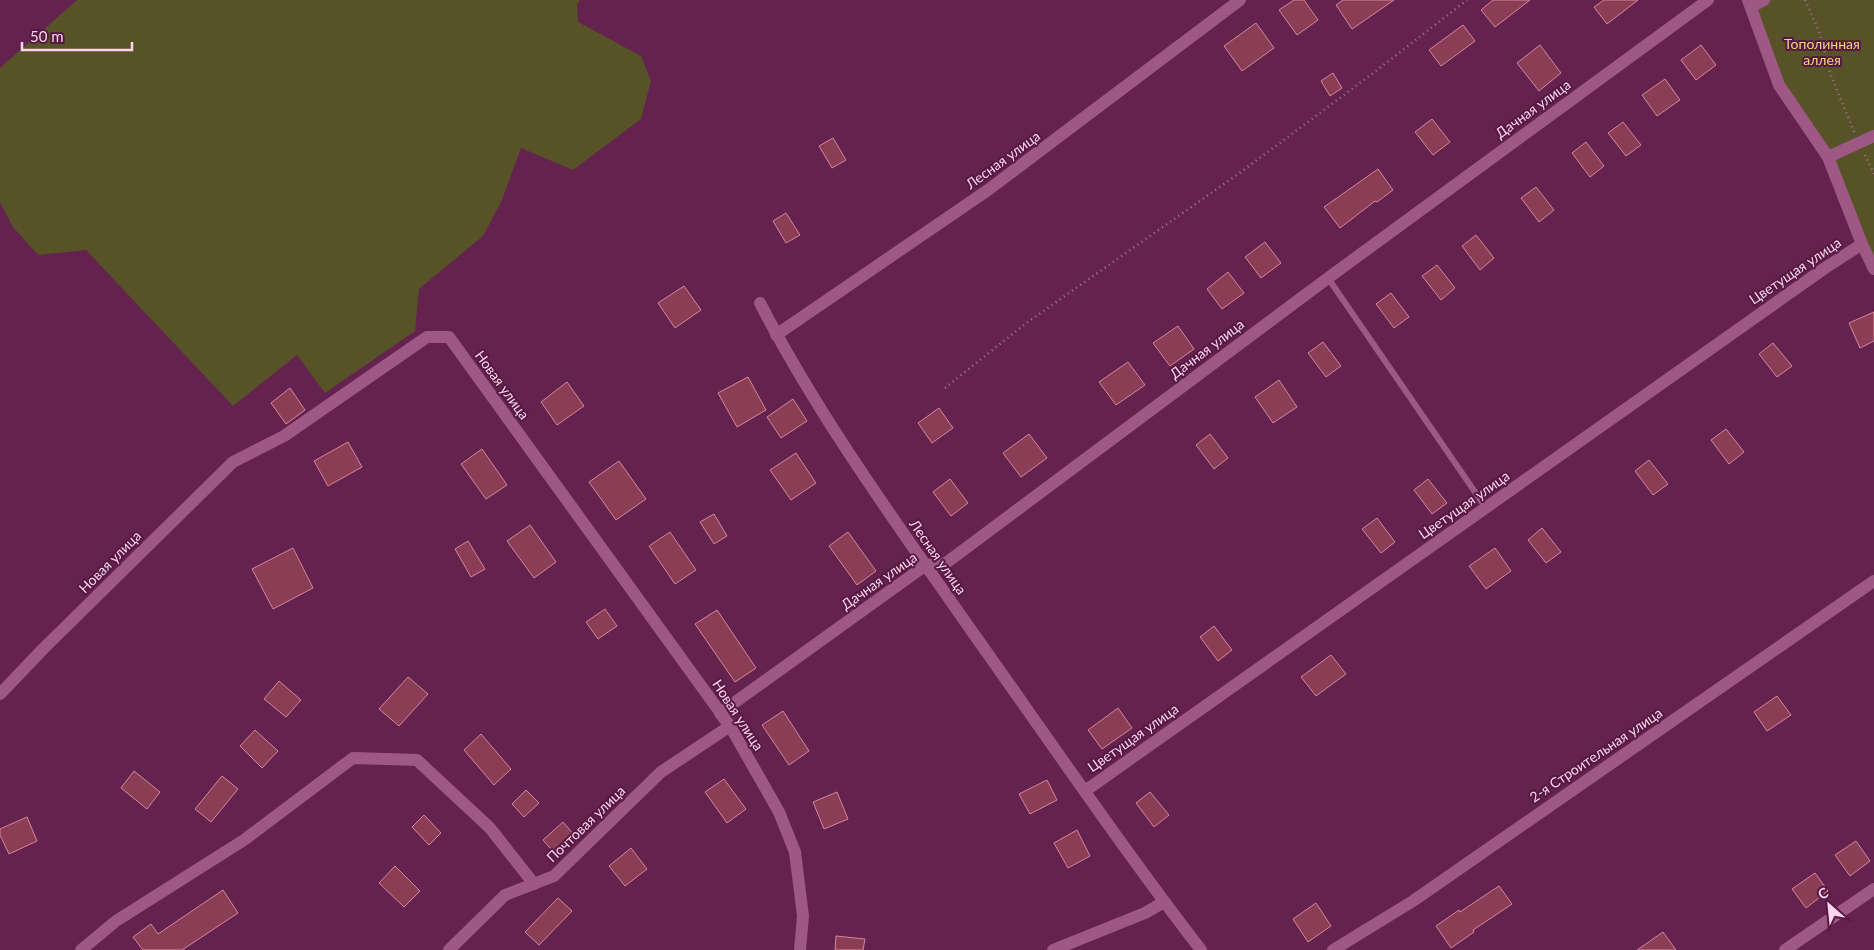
<svg xmlns="http://www.w3.org/2000/svg" width="1874" height="950" font-family="Lato,sans-serif">
<style>
.green{fill:#575227}
.building{fill:#8a3e55;stroke:#d9859b}
.lines{fill:none;stroke-linecap:round;stroke-linejoin:round}
.path{stroke:#aa7496;stroke-width:2.5;stroke-dasharray:1 4;stroke-linecap:butt}
.service{stroke:#9d5883;stroke-width:6}
.minor{stroke:#9d5883;stroke-width:12}
.labels{text-anchor:middle;stroke-width:4;stroke-linejoin:round;paint-order:stroke}
.park-label{font-size:14px;fill:#e8dc76;stroke:#571843}
.street-label{font-size:14px;fill:#fdd5ec;stroke:#571843}
</style>
<rect width="100%" height="100%" fill="#63234e"/>
<!-- green -->
<g class="green">
<polygon points="77,0 580,0 577,4 578,22 641,56 651,81 641,119 573,170 521,148 502,200 483,236 419,289 415,331 325,393 297,355 233,406 86,250 38,255 13,227 0,202 0,68"/>
<polygon points="1748,0 1874,0 1874,262 1828,157 1779,85"/>
</g>
<!-- building -->
<g class="building">
<polygon points="1294,0 1304,0 1318,20 1297,35 1279,10"/>
<polygon points="1343,0 1394,0 1352,29 1336,5"/>
<polygon points="1493,0 1530,0 1495,27 1481,10"/>
<polygon points="1604,0 1638,0 1607,24 1594,7"/>
<polygon points="1256,23 1274,48 1242,71 1224,46"/>
<polygon points="1463,25 1475,41 1441,66 1429,50"/>
<polygon points="1540,45 1561,73 1539,91 1517,63"/>
<polygon points="1701,45 1716,65 1696,80 1681,60"/>
<polygon points="1333,73 1342,88 1330,96 1321,81"/>
<polygon points="1665,79 1680,100 1657,116 1642,95"/>
<polygon points="1432,119 1450,142 1433,155 1415,132"/>
<polygon points="1623,122 1641,145 1626,156 1608,133"/>
<polygon points="833,138 846,160 832,168 819,146"/>
<polygon points="1586,142 1604,166 1590,177 1572,153"/>
<polygon points="1378,169 1393,190 1377,202 1375,201 1340,228 1324,207"/>
<polygon points="1536,187 1554,210 1539,222 1521,198"/>
<polygon points="786,213 800,235 786,243 773,221"/>
<polygon points="1476,235 1494,258 1480,270 1462,246"/>
<polygon points="1265,242 1281,263 1261,278 1245,257"/>
<polygon points="1437,265 1455,288 1441,300 1422,276"/>
<polygon points="1228,272 1244,293 1222,309 1207,289"/>
<polygon points="684,286 701,310 675,328 658,303"/>
<polygon points="1391,293 1409,317 1394,328 1376,304"/>
<polygon points="1874,312 1874,341 1860,348 1849,323"/>
<polygon points="1178,326 1194,349 1170,366 1153,343"/>
<polygon points="1323,342 1341,366 1326,377 1308,353"/>
<polygon points="1773,343 1792,366 1777,377 1759,354"/>
<polygon points="1128,362 1145,385 1116,405 1099,382"/>
<polygon points="748,377 766,410 737,427 718,393"/>
<polygon points="1279,380 1297,407 1273,423 1255,397"/>
<polygon points="567,382 584,406 557,425 541,402"/>
<polygon points="290,388 305,410 286,424 271,403"/>
<polygon points="793,399 807,421 781,438 767,417"/>
<polygon points="939,408 953,428 932,443 918,423"/>
<polygon points="1726,429 1744,452 1729,464 1711,440"/>
<polygon points="1029,434 1047,458 1021,477 1003,453"/>
<polygon points="1210,434 1228,458 1214,469 1196,445"/>
<polygon points="348,442 362,467 328,486 314,461"/>
<polygon points="482,449 507,485 486,499 461,464"/>
<polygon points="796,453 816,483 791,500 770,470"/>
<polygon points="1649,460 1668,484 1653,495 1635,471"/>
<polygon points="619,461 646,499 616,520 589,482"/>
<polygon points="950,479 968,503 951,516 933,492"/>
<polygon points="1428,479 1447,503 1432,514 1414,490"/>
<polygon points="714,514 727,536 714,544 700,522"/>
<polygon points="1377,518 1395,542 1381,553 1362,529"/>
<polygon points="530,525 556,562 534,578 507,541"/>
<polygon points="1542,528 1561,552 1546,563 1528,540"/>
<polygon points="670,532 696,570 675,584 649,546"/>
<polygon points="848,532 876,571 857,585 829,546"/>
<polygon points="468,541 485,569 471,577 455,549"/>
<polygon points="293,548 313,588 273,609 252,569"/>
<polygon points="1495,548 1511,571 1486,589 1469,566"/>
<polygon points="605,609 617,626 598,639 586,622"/>
<polygon points="717,610 756,668 735,682 695,624"/>
<polygon points="1214,626 1232,650 1218,661 1200,637"/>
<polygon points="1331,655 1346,674 1316,696 1301,677"/>
<polygon points="408,677 428,694 399,726 379,709"/>
<polygon points="279,681 301,700 286,717 264,699"/>
<polygon points="1777,696 1791,715 1767,731 1754,712"/>
<polygon points="1118,708 1132,728 1102,749 1088,730"/>
<polygon points="783,711 809,751 789,765 762,725"/>
<polygon points="255,730 278,751 262,768 240,746"/>
<polygon points="481,734 511,769 494,785 464,750"/>
<polygon points="134,771 160,792 147,809 121,788"/>
<polygon points="222,776 238,789 211,822 195,809"/>
<polygon points="724,779 746,809 727,823 705,792"/>
<polygon points="1047,780 1057,800 1030,814 1019,794"/>
<polygon points="526,790 539,803 524,817 512,804"/>
<polygon points="837,792 848,819 824,829 813,802"/>
<polygon points="1150,792 1169,815 1154,827 1136,803"/>
<polygon points="424,815 441,833 429,845 412,827"/>
<polygon points="27,817 37,841 9,854 0,835 0,829"/>
<polygon points="563,822 576,837 556,855 543,840"/>
<polygon points="1077,830 1090,856 1068,868 1054,843"/>
<polygon points="1856,841 1870,861 1850,876 1835,855"/>
<polygon points="631,848 647,869 625,886 609,866"/>
<polygon points="395,866 420,891 404,907 379,883"/>
<polygon points="1815,873 1828,891 1806,908 1792,889"/>
<polygon points="1499,886 1512,904 1473,930 1474,932 1451,948 1436,926 1459,910 1460,912"/>
<polygon points="223,890 238,913 182,950 143,950 133,937 151,924 158,934"/>
<polygon points="558,898 572,911 539,945 525,932"/>
<polygon points="1316,903 1331,926 1308,942 1293,919"/>
<polygon points="1663,932 1676,950 1637,950"/>
<polygon points="836,936 865,939 863,950 835,950"/>
</g>
<g class="lines">
<!-- path -->
<g class="path">
<polyline points="1805,0 1819,31 1830,73 1854,132"/>
<polyline points="1865,155 1874,174"/>
<polyline points="945,388 1025,324 1241,172 1372,74 1467,0"/>
</g>
<!-- service -->
<polyline class="service" points="1328,278 1486,508"/>
<!-- minor -->
<g class="minor">
<polyline points="1748,0 1779,85 1828,157 1862,244 1874,269"/>
<polyline points="1751,7 1764,0"/>
<polyline points="1828,157 1874,136"/>
<path d="M 760,303 C 820,419 897,524 971,630 C 1047,737 1121,846 1201,950"/>
<polyline points="776,335 988,190 1240,0"/>
<polyline points="0,694 43,649 233,462 284,436 427,337 449,337 730,726 779,812 795,852 803,916 800,950"/>
<polyline points="1085,791 1825,268 1862,244"/>
<polyline points="81,950 116,921 244,840 353,758 417,760 490,828 534,884"/>
<polyline points="449,950 505,895 554,876 661,772 730,726 720,713 926,565 946,563 1328,278 1708,0"/>
<polyline points="1053,950 1145,913 1164,902"/>
<polyline points="1333,950 1413,901 1874,581"/>
<polyline points="1785,950 1874,889"/>
</g>
</g>
<g class="labels">
<!-- park labels -->
<g class="park-label">
<text x="1822" y="49">Тополинная<tspan x="1822" dy="16">аллея</tspan></text>
</g>
<!-- street labels -->
<g class="street-label">
<text transform="translate(1533 109) rotate(-36)" y="5">Дачная улица</text>
<text transform="translate(1003 160) rotate(-36)" y="5">Лесная улица</text>
<text transform="translate(1795 271) rotate(-34)" y="5">Цветущая улица</text>
<text transform="translate(1207 349) rotate(-37)" y="5">Дачная улица</text>
<text transform="translate(502 385) rotate(54)" y="5">Новая улица</text>
<text transform="translate(1464 505) rotate(-35)" y="5">Цветущая улица</text>
<text transform="translate(938 557) rotate(55)" y="5">Лесная улица</text>
<text transform="translate(110 562) rotate(-45)" y="5">Новая улица</text>
<text transform="translate(879 581) rotate(-35)" y="5">Дачная улица</text>
<text transform="translate(738 715) rotate(57)" y="5">Новая улица</text>
<text transform="translate(1133 738) rotate(-35)" y="5">Цветущая улица</text>
<text transform="translate(1596 755) rotate(-34)" y="5">2-я Строительная улица</text>
<text transform="translate(586 824) rotate(-44)" y="5">Почтовая улица</text>
</g>
</g>
<!-- north arrow -->
<g transform="translate(1829 905) rotate(333)" stroke="#571843" stroke-width="4" paint-order="stroke">
<path d="M0-4L9 19L0 12L-9 19Z" fill="#fdd5ec"/>
<text y="-8" font-size="14" font-weight="bold" text-anchor="middle" fill="#fdd5ec">С</text>
</g>
<!-- scale -->
<path d="M22 42v8h110v-8" fill="none" stroke="#fdd5ec" stroke-width="2.5"/>
<text x="30" y="42" font-size="15" fill="#fdd5ec" stroke="#571843" stroke-width="4" paint-order="stroke">50 m</text>
</svg>
